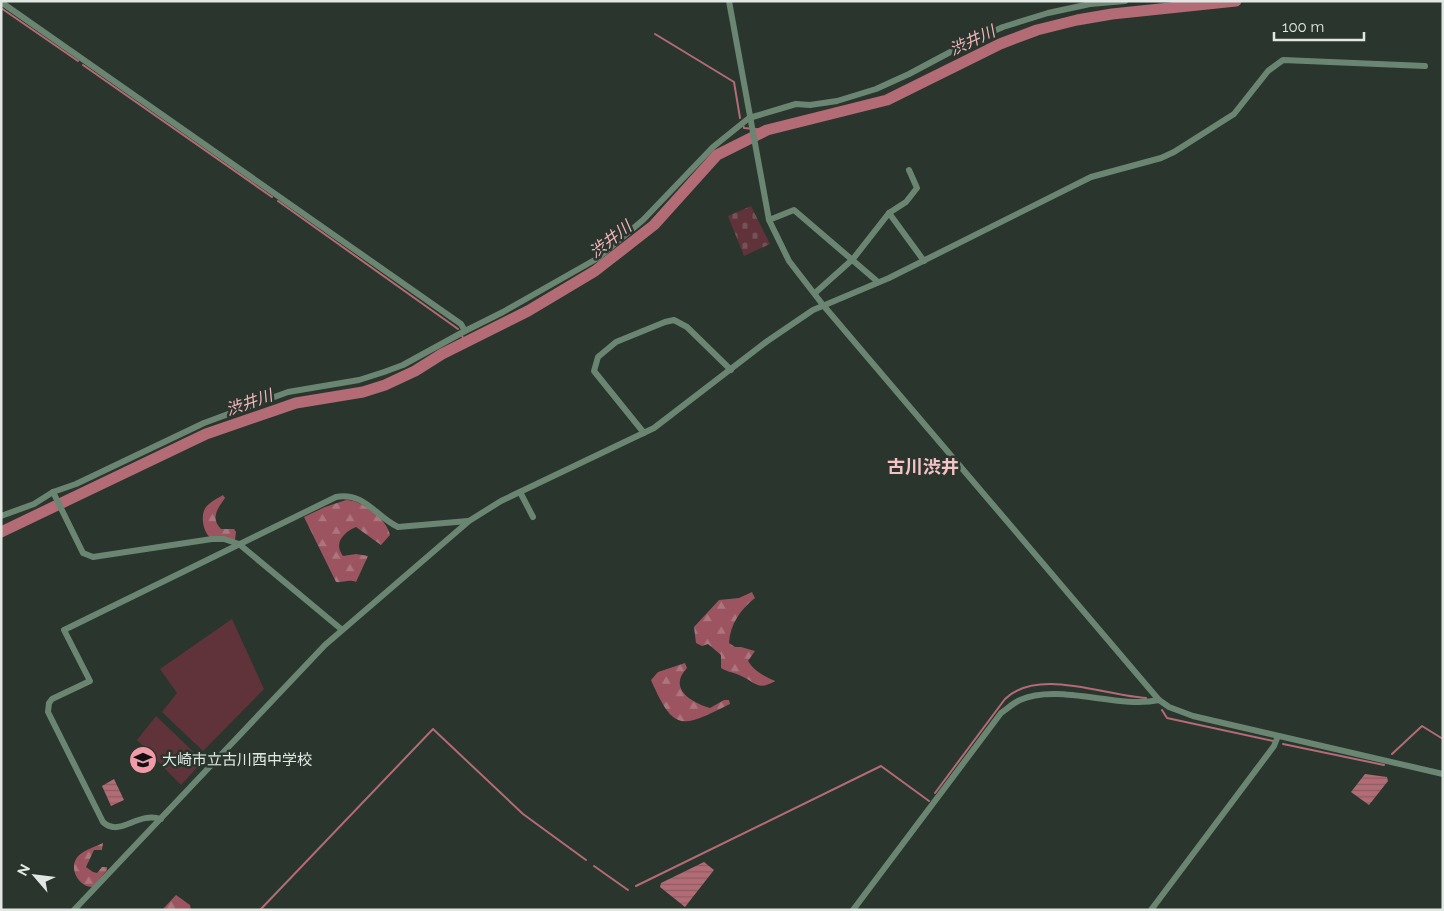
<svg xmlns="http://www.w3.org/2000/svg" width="1444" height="911" font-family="Raleway,'Noto Sans JP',sans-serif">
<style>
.forest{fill:url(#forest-firs)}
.cemetery{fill:url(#cemetery-stones)}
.green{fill:#60333b}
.water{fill:url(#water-rules)}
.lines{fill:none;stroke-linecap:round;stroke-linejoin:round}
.stream{stroke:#b36b76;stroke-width:2}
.river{stroke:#b36b76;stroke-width:11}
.minor{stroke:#6a8572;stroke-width:6}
.rail{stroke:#a5ada7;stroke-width:2;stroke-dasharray:9 9;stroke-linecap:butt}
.labels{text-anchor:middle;stroke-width:5;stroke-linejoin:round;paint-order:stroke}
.poi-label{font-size:15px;fill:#e1e8e3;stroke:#2a352d;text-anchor:start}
.water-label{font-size:16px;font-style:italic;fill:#f4b5bd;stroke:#2a352d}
.quarter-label{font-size:18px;font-weight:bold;fill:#f6c2c8;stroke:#2a352d}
</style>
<defs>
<pattern id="forest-firs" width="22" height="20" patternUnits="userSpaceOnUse" patternTransform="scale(1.25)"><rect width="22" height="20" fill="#9b5460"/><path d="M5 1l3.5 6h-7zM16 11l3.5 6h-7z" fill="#ad757e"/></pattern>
<pattern id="cemetery-stones" width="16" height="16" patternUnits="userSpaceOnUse" patternTransform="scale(1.25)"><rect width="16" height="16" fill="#60333b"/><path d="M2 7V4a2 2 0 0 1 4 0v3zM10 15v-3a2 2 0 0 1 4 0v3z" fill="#765157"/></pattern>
<pattern id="water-rules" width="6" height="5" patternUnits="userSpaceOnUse" patternTransform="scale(1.25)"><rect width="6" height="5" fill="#b36b76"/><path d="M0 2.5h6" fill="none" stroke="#8c5e64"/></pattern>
</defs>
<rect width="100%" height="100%" fill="#2a352d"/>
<!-- forest -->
<g class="forest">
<path d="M 223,495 L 225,498 C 218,508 210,518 221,529 L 234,529 L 236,532 L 235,540 L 210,537 C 203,532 200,514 206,507 C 210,502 218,498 223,495 Z"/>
<path d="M 346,500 C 362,500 387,519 390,535 L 381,545 L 356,527 C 344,532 333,543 343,556 L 356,554 L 368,556 L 356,582 C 348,579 343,583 336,582 L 304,517 L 325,507 Z"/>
<path d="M 752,592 L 755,598 C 741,609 730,624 729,643 L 735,647 L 741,647 L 755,651 L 748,661 C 754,671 765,677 775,681 C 757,692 755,681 739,675 C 733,672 727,672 721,668 L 721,655 L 708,644 L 702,646 L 696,643 L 694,627 L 719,600 L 739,598 Z"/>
<path d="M 685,663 L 687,668 C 668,688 690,702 710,708 L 724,700 L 729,700 L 730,704 C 682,728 674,733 651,680 L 658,672 Z"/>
<path d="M 103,843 L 102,850 L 94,850 L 86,867 L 93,872 L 97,873 L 102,867 L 107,867 L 107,870 L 93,887 C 81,888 69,871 76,859 C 80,851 95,847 103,843 Z"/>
<polygon points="176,895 190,905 191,910 162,910"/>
</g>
<!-- cemetery -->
<polygon class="cemetery" points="751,206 770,244 744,256 728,216"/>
<!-- green -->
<g class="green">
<polygon points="232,619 264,689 203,751 162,712 177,693 160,669"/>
<polygon points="156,716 203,761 181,785 137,740"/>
</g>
<!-- water -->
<g class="water">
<polygon points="1365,774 1387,777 1388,781 1369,805 1351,792"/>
<polygon points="114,779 124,800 111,806 102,786"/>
<polygon points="704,862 714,870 685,907 660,887 661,883"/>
</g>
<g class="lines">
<!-- stream -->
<g class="stream">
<polyline points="1,8 78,61"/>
<polyline points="655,34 734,82 740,118"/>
<polyline points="83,65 272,197"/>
<polyline points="743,125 744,128 767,130"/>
<polyline points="278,201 458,329"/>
<polyline points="462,336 466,342"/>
<polyline points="1162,710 1167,718 1273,741"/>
<polyline points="1283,744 1384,765"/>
<polyline points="1392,754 1422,726 1443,739"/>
<path d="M 935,793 L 1005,699 C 1038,667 1106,696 1146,698"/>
<polyline points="594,866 628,890"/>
<polyline points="636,886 881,766 929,801"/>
<polyline points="260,910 433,729 523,814 586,860"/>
</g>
<!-- river -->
<polyline class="river" points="1,532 206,434 296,403 363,392 385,385 415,371 442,354 528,311 595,271 654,225 717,155 767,130 887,100 1000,44 1037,30 1077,20 1112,14 1236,1"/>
<!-- minor -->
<g class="minor">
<polyline points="729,1 769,220 789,261 823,305 1159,700 1169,707 1193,716 1443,774"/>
<polyline points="1,2 461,324 465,331 503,312 598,258 643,220 713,147 749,118 796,104 810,105 837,101 876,89 909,74 971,41 1003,27 1048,13 1090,4 1125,1"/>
<polyline points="889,213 924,261"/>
<polyline points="769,220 794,210 878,282"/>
<polyline points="815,293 853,259 889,213 906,202 917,188 909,170"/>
<polyline points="644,433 594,371 598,357 616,342 665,322 674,320 687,327 731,370"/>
<polyline points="53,492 83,553 93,557 212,539 224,539 239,544 341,629"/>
<polyline points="520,492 533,517"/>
<polyline points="1,516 34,504 53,492 76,484 204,423 288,392 359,380 384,372 403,365 465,331"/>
<path d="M 161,819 C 137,811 120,838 103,822 L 48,712 L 49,703 L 52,699 L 90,681 L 64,630 L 336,497 C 365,492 375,516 398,527 L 468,521"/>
<polyline points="74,910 325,645 469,521 501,501 654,428 766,342 813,310 889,278 1091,177 1161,158 1174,152 1234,114 1268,71 1283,60 1425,66"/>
<path d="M 853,910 L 1001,713 C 1007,709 1013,703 1020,700 C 1059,683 1117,709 1159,700"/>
<polyline points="1151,910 1274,746 1278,736"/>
</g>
<!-- rail -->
<polyline class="rail" points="1442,910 1443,908"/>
</g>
<!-- icons -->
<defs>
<g id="school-disc" transform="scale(1.4375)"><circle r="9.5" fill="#f39aa8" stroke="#2a352d"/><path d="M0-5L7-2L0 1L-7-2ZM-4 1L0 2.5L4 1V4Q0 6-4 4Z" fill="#111"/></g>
</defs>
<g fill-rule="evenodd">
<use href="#school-disc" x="143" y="760"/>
</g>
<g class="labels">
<!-- poi labels -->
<g class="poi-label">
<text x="162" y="765">大崎市立古川西中学校</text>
</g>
<!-- water labels -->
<g class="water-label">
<text transform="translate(972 40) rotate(-25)" y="6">渋井川</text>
<text transform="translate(610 239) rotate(-38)" y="6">渋井川</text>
<text transform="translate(249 402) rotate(-19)" y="6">渋井川</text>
</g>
<!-- quarter labels -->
<g class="quarter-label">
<text x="923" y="473">古川渋井</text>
</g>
</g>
<!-- border -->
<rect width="1444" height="911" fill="none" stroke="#e1e8e3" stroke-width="5"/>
<!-- north arrow -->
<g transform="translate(35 876) rotate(298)" stroke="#2a352d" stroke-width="4" paint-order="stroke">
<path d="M0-4L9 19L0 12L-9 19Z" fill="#e1e8e3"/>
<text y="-8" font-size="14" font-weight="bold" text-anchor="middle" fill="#e1e8e3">N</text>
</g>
<!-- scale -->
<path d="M1274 32v8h90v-8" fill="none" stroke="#e1e8e3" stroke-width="2.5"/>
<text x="1282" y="32" font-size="15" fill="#e1e8e3" stroke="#2a352d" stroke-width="4" paint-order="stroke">100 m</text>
</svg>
